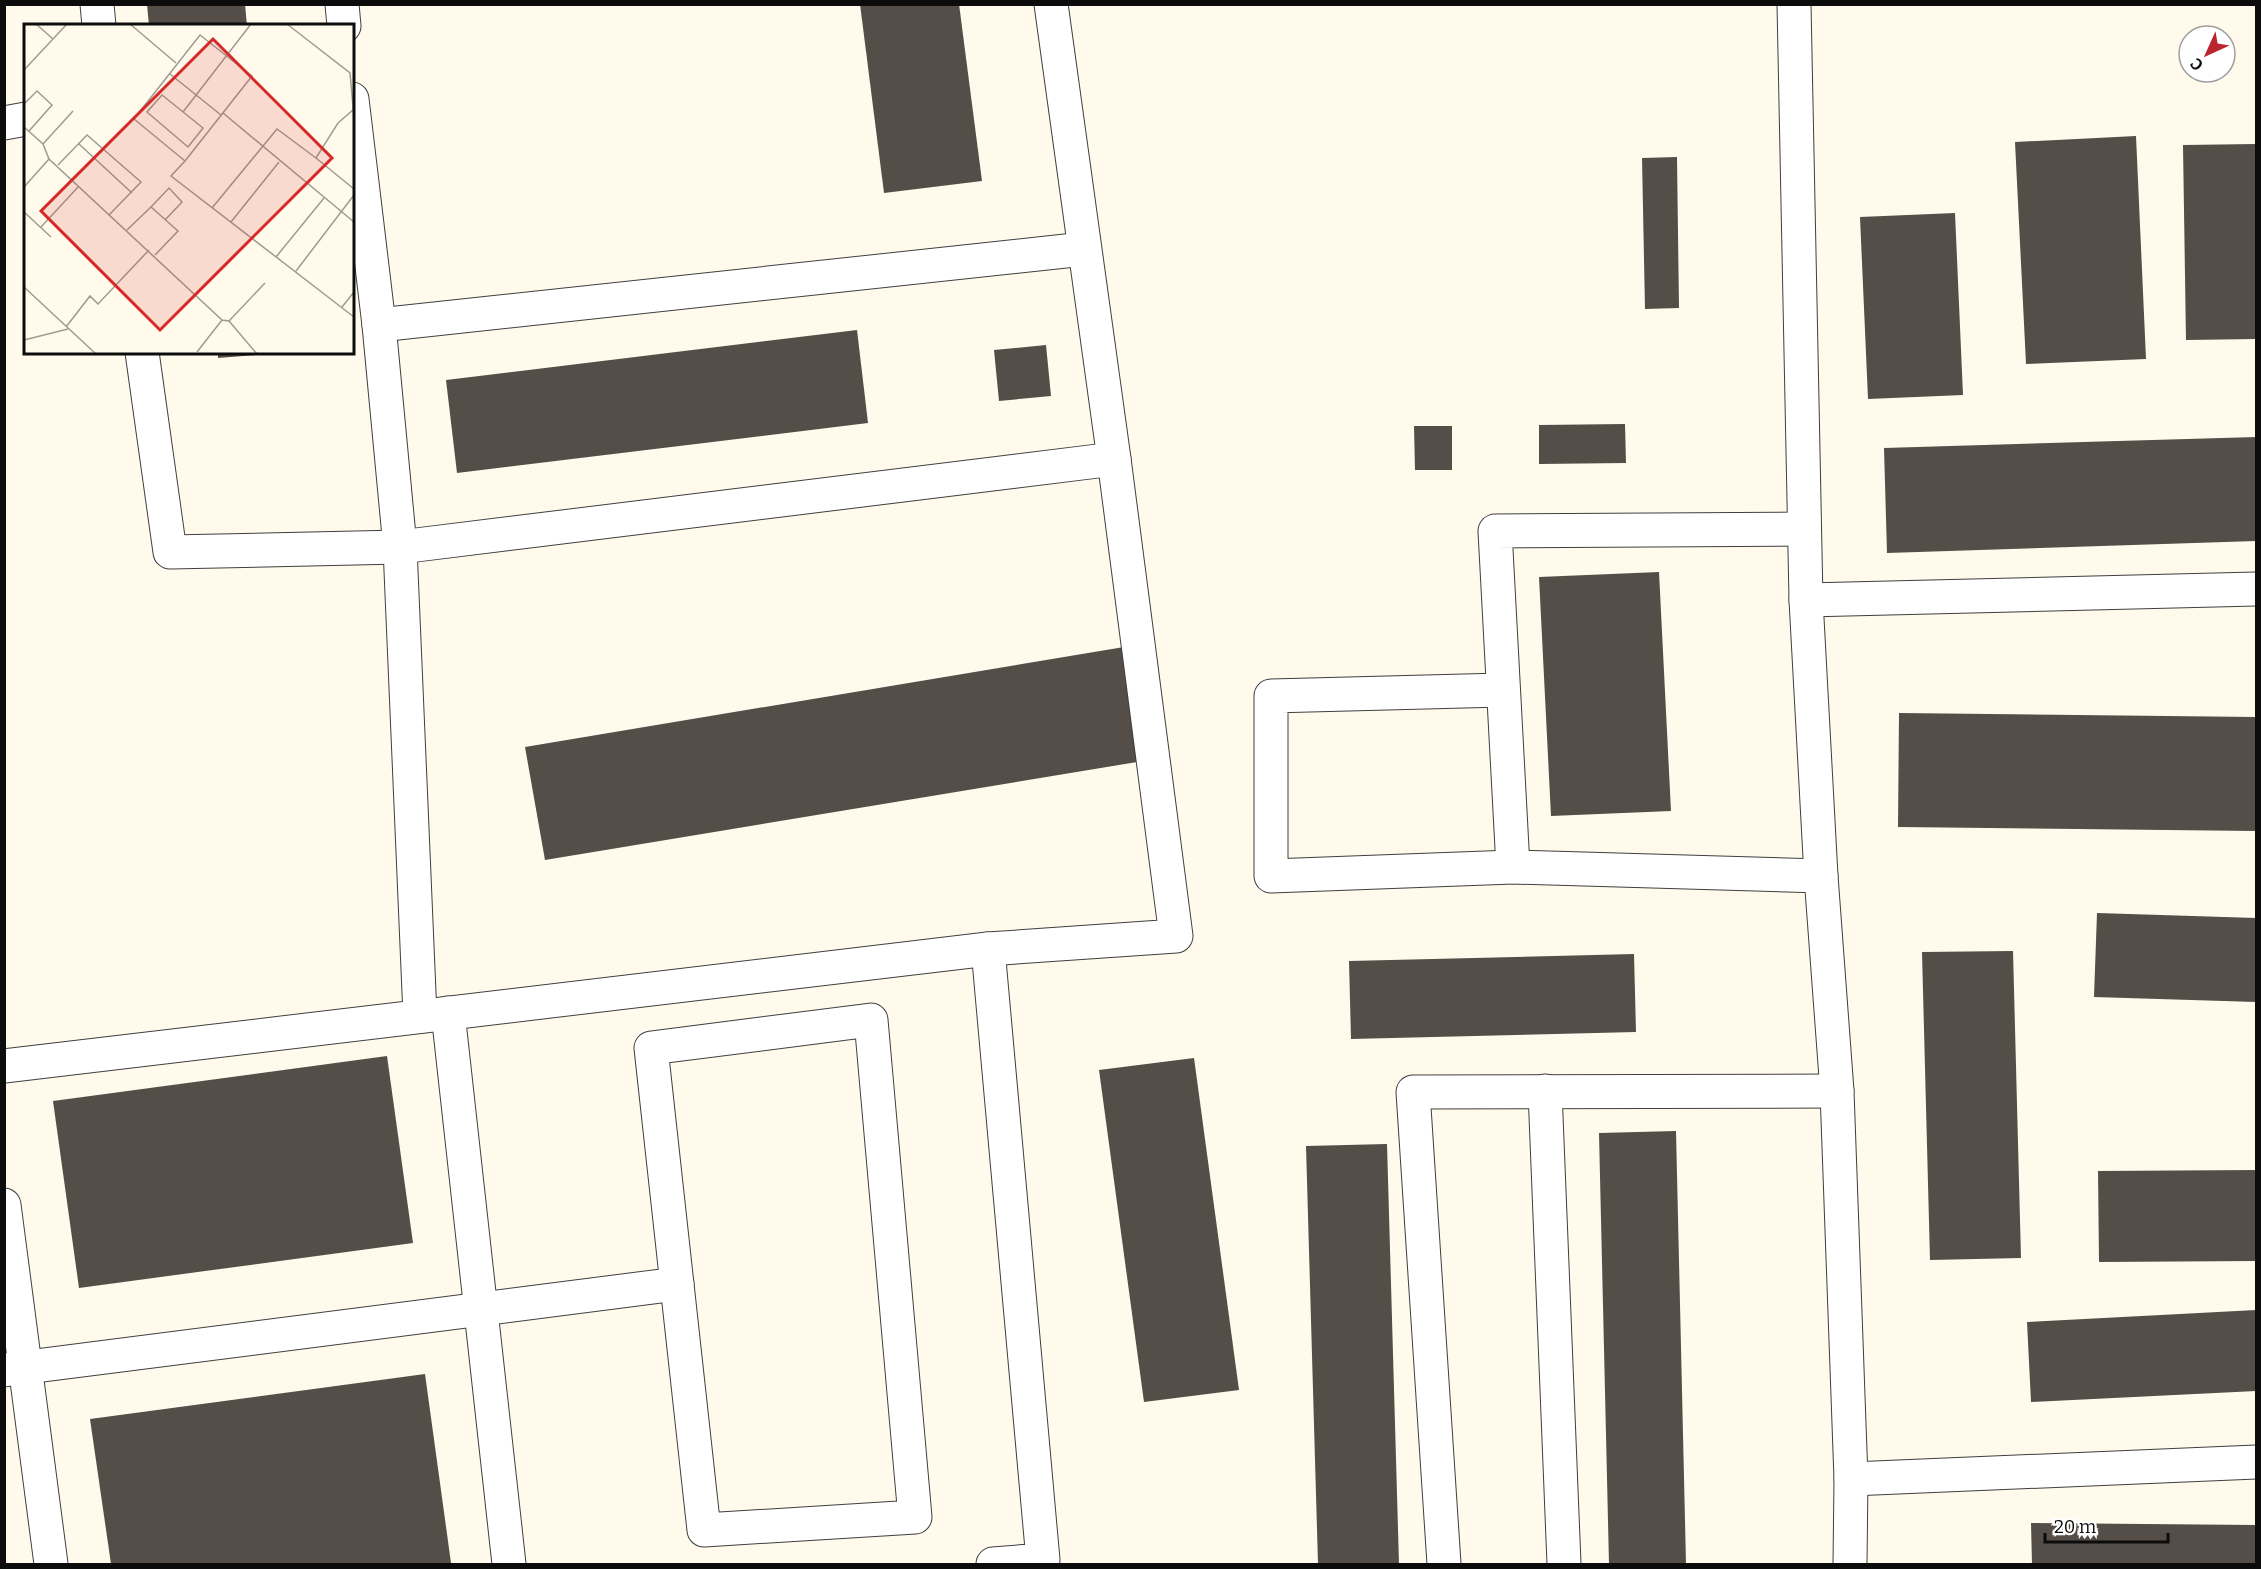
<svg xmlns="http://www.w3.org/2000/svg" width="2261" height="1569" font-family="Bitter,serif">
<style>
.building{fill:#554d48}
.lines{fill:none;stroke-linecap:round;stroke-linejoin:round}
.minor-casing{stroke:#3f3f3f;stroke-width:35}
.minor{stroke:#fff;stroke-width:33}
.inset-road{fill:none;stroke:#9e9b92;stroke-width:1.5}
.view{fill:#d62828;fill-opacity:0.15;stroke:#d62828;stroke-width:3}
.inset-edge{fill:none;stroke:#0c0c0c;stroke-width:3}
</style>
<rect width="100%" height="100%" fill="#fffaeb"/>
<!-- building -->
<g class="building">
<polygon points="147,4 245,4 247,26 149,26"/>
<polygon points="860,4 959,4 982,181 884,193"/>
<polygon points="2136,136 2146,359 2026,364 2015,142"/>
<polygon points="2256,144 2256,339 2186,340 2183,145"/>
<polygon points="1677,157 1679,308 1645,309 1642,158"/>
<polygon points="1955,213 1963,395 1868,399 1860,217"/>
<polygon points="857,330 868,423 457,473 446,380"/>
<polygon points="1046,345 1051,396 999,401 994,350"/>
<polygon points="218,352 268,352 268,354 218,358"/>
<polygon points="1625,424 1626,463 1539,464 1539,425"/>
<polygon points="1414,426 1452,426 1452,470 1415,470"/>
<polygon points="2256,437 2256,541 1887,553 1884,448"/>
<polygon points="1659,572 1671,811 1551,816 1539,577"/>
<polygon points="1124,647 1143,761 545,860 525,747"/>
<polygon points="1899,713 2256,717 2256,831 1898,827"/>
<polygon points="2097,913 2256,918 2256,1002 2094,997"/>
<polygon points="2013,951 2021,1258 1930,1260 1922,952"/>
<polygon points="1634,954 1636,1032 1351,1039 1349,961"/>
<polygon points="387,1056 413,1243 79,1288 53,1101"/>
<polygon points="1194,1058 1239,1390 1144,1402 1099,1070"/>
<polygon points="1676,1131 1686,1564 1609,1564 1599,1133"/>
<polygon points="1387,1144 1399,1564 1318,1564 1306,1146"/>
<polygon points="2256,1170 2256,1261 2099,1262 2098,1171"/>
<polygon points="2256,1310 2256,1391 2031,1402 2027,1322"/>
<polygon points="425,1374 451,1563 439,1564 111,1564 90,1419"/>
<polygon points="2031,1523 2256,1525 2256,1564 2032,1564"/>
</g>
<g class="lines">
<!-- minor casing -->
<g class="minor-casing">
<g id="minor">
<polyline points="97,4 99,26"/>
<polyline points="342,4 344,26"/>
<polyline points="1794,4 1806,600 1821,876 1837,1091 1851,1479 1850,1564"/>
<polyline points="352,99 379,325 400,547 420,1016"/>
<polyline points="4,123 26,119"/>
<polyline points="379,325 1084,249"/>
<polyline points="142,352 170,552 400,547 1114,459"/>
<polyline points="1804,529 1495,531 1513,867 1821,876"/>
<polyline points="1806,600 2256,589"/>
<polyline points="1503,690 1271,696 1271,876 1513,867"/>
<polyline points="988,949 1043,1560 993,1564"/>
<polyline points="448,1013 509,1564"/>
<polygon points="871,1020 915,1517 704,1530 651,1048"/>
<polyline points="4,1066 988,949 1176,936 1114,459 1051,4"/>
<polyline points="1545,1091 1564,1564"/>
<polyline points="4,1205 51,1564"/>
<polyline points="4,1370 677,1284"/>
<polyline points="1851,1479 2256,1462"/>
<polyline points="1444,1564 1413,1092 1837,1091"/>
</g>
</g>
<!-- minor -->
<use href="#minor" class="minor"/>
</g>
<!-- overview -->
<g transform="translate(24 24)">
<rect width="330" height="330" fill="#fffaeb"/>
<path class="inset-road" d="M 12,0 L 29,15M 106,0 L 152,39M 263,0 L 326,49 L 330,94M 0,46 L 43,0M 146,50 L 197,91M 138,71 L 179,104 L 164,123 L 123,88 ZM 0,80 L 13,67 L 28,81 L 5,107M 159,88 L 227,0M 199,89 L 330,198M 0,103 L 19,120 L 25,135 L 198,296 L 205,297 L 233,330M 19,120 L 49,87M 55,120 L 108,169M 292,134 L 330,165M 161,137 L 110,95 L 176,11 L 228,52 L 161,137 L 147,152 L 330,293M 34,141 L 63,111 L 117,158 L 85,191M 0,163 L 25,135M 127,183 L 145,164 L 158,178 L 141,196M 188,184 L 253,105 L 292,134 L 314,99 L 330,85M 0,188 L 27,213M 207,198 L 255,138M 17,203 L 55,162M 103,206 L 127,183 L 154,207 L 131,231M 252,233 L 300,174M 272,247 L 330,171M 0,263 L 72,330M 318,283 L 330,268M 205,297 L 241,259M 42,303 L 66,272 L 74,280 L 125,226M 0,316 L 44,305M 173,328 L 198,296"/>
<path class="view" d="M 189,15 L 308,134 L 136,306 L 17,187 Z"/>
<rect width="330" height="330" class="inset-edge"/>
</g>
<!-- border -->
<rect width="2261" height="1569" fill="none" stroke="#0c0c0c" stroke-width="12"/>
<!-- north arrow -->
<g transform="translate(2207 54) rotate(225)"><circle r="28" fill="#ffffff" stroke="#9e9e9e" stroke-width="1.5"/>
<path d="M0-4.5L10 22L0 15L-10 22Z" fill="#bc242f"/>
<text y="-9" font-size="16" font-weight="bold" text-anchor="middle" fill="#0c0c0c">С</text>
</g>
<!-- scale -->
<path d="M2045 1533v9h123v-9" fill="none" stroke="#0c0c0c" stroke-width="3"/>
<text x="2054" y="1533" font-size="18" fill="#0c0c0c" stroke="#ffffff" stroke-width="4.5" paint-order="stroke">20 m</text>
</svg>
